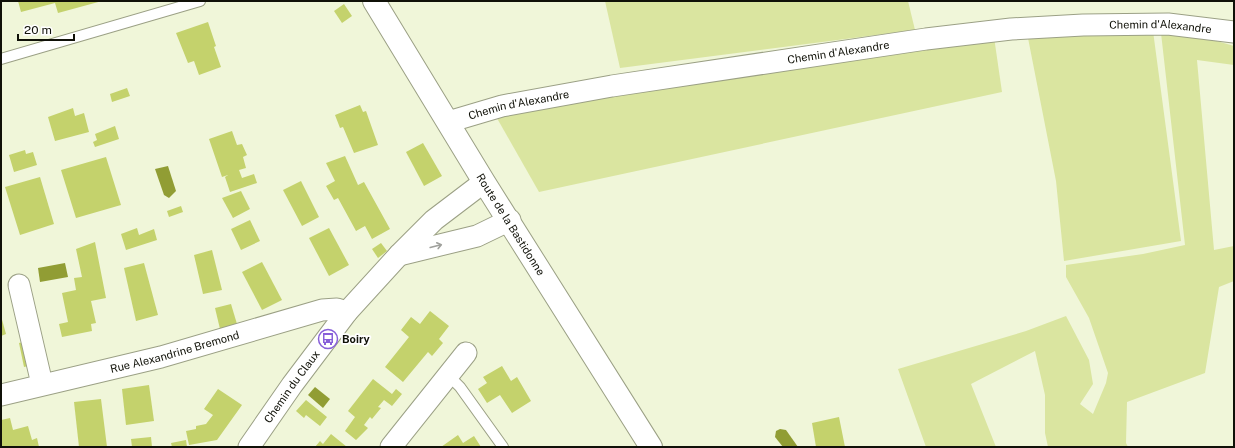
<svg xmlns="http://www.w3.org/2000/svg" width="1235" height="448" font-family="'Public Sans',sans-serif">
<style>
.green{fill:#dae5a0}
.water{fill:#919d34}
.building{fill:#c4d26c}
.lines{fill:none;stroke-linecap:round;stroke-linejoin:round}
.service-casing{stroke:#9ba085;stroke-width:12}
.minor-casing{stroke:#9ba085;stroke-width:23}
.primary-casing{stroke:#9ba085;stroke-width:24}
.service{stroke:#fff;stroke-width:10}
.minor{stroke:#fff;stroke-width:21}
.primary{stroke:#fff;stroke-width:22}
.oneway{stroke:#9fa09c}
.labels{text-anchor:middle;stroke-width:3.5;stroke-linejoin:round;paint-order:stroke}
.street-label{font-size:11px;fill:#101108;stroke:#fff}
.poi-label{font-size:11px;font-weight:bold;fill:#101108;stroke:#fff;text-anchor:start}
</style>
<rect width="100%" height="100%" fill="#f0f6d9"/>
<!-- green -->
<g class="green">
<polygon points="605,1 908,1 915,30 620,68"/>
<polygon points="1153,31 1181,241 1064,261 1056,181 1028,38"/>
<polygon points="1161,33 1189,33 1234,46 1234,65 1197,60 1214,250 1234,246 1234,281 1219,287 1205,373 1127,402 1126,443 1128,447 1048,447 1045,433 1045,395 1035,351 971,384 996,447 926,447 898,369 1026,331 1066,316 1089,360 1093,384 1080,404 1093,414 1106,383 1108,373 1089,318 1066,277 1066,265 1143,254 1185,245"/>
<polygon points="994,37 1002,92 539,192 494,113"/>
</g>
<!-- water -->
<g class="water">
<polygon points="168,166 176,191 169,198 164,195 155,169"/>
<polygon points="65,263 68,277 40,282 38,268"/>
<polygon points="315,387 330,399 323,408 308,395"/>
<polygon points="780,429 786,430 798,447 783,447 775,437 776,431"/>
</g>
<!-- building -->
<g class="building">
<polygon points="18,1 102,1 58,13 55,3 21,12"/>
<polygon points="344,4 352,16 342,23 334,11"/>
<polygon points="208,22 216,46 214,47 221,67 199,75 194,61 188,63 176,33"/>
<polygon points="127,88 130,96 112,102 110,94"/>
<polygon points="360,105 363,112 366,111 378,145 354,153 343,127 340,128 335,115"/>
<polygon points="73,108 75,116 84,113 89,132 55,141 48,117"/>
<polygon points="115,126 119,139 95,147 93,142 97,140 95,134"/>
<polygon points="232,131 237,145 242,144 247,155 243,157 246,168 239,170 242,178 254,174 257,183 230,192 225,177 228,175 222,177 209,139"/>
<polygon points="423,143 442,176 424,186 406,152"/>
<polygon points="25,150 26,154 33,152 37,165 14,172 9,155"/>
<polygon points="345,156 358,185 364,182 390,229 372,239 365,226 356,231 338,198 334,200 326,186 335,181 326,163"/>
<polygon points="106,157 121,205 76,218 61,170"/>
<polygon points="40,177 54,224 20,235 5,187"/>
<polygon points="301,181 319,217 302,226 283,190"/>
<polygon points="241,191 250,209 233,218 222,198"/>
<polygon points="181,206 183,212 169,217 167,211"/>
<polygon points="250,220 260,241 241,250 231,229"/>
<polygon points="137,228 139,235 154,229 157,240 126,250 121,234"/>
<polygon points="329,228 349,265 329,276 309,238"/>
<polygon points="95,242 106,298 91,301 96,323 91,324 92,331 62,337 59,324 68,322 62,293 76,290 74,278 82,277 76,249"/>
<polygon points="381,243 387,251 378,258 372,249"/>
<polygon points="212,250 222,290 203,294 194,255"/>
<polygon points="262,262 282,300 262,310 242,272"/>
<polygon points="144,263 158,315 136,321 124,268"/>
<polygon points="231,304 237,324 220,329 215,308"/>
<polygon points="430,311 449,326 439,339 443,343 432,356 428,352 403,382 385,367 409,337 401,330 411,317 420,324"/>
<polygon points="1,316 6,334 1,336"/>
<polygon points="23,342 28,366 24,367 19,343"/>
<polygon points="502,366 511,381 517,377 531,401 512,413 500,395 487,403 478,389 487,383 483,377"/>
<polygon points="373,379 392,394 396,389 402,394 392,406 384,400 378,407 381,408 372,419 370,417 364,425 368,428 356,440 345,431 355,417 348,411"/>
<polygon points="149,385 154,421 126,425 122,389"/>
<polygon points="218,389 242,405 217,440 189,445 186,431 196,429 196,426 206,424 213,415 204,409"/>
<polygon points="101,399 107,447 79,447 74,402"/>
<polygon points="306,400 327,417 320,426 306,415 304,418 296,411"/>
<polygon points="839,417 845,447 816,447 812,423"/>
<polygon points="10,418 13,430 28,426 32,440 37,438 39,447 1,447 1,420"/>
<polygon points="331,434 347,447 315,447 320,441 323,444"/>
<polygon points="458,435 463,443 474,436 481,447 441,447"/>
<polygon points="151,437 152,447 132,447 131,439"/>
<polygon points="186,440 187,447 172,447 171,443"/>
</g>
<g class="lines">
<!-- service casing -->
<g class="service-casing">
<g id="service">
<polyline points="1,59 200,1"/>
<polyline points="448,375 460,387 503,447"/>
</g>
</g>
<!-- minor casing -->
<g class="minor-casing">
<g id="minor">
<path id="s1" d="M 448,122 L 502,106 L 612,86 L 926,39 L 1011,29 L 1083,25 L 1168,24 L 1234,32"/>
<polyline points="399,255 477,236 510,220"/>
<polyline points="19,285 42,384"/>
<path id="s2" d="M 1,395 L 161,357 L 322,310 L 337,309 L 347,312"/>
<path id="s3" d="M 249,447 L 292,385 L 347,312 L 399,255 L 434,220 L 484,182"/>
<polyline points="391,447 466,353"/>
</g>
</g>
<!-- primary casing -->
<g class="primary-casing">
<g id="primary">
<path id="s4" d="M 374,1 L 484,182 L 651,447"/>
</g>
</g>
<!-- service -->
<use href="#service" class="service"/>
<!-- minor -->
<use href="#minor" class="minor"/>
<!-- primary -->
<use href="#primary" class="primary"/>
</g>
<!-- one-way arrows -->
<defs><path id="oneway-shaft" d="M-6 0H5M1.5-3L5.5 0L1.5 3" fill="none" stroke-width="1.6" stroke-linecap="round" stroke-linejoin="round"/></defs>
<use class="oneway" href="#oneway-shaft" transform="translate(436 246) rotate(-14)"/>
<!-- icons -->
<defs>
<g id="bus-ring" transform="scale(1)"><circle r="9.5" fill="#fff" stroke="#885fd9" stroke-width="1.5"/><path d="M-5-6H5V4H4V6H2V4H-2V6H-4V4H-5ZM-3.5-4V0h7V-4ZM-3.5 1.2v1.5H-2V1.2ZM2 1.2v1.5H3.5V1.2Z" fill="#885fd9"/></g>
</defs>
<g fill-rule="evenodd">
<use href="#bus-ring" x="328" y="339"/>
</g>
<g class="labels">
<!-- street labels -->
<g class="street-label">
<text dy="4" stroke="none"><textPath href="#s1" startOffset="721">Chemin d'Alexandre</textPath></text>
<text dy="4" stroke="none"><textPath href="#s1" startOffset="397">Chemin d'Alexandre</textPath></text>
<text dy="4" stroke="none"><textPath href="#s1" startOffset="73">Chemin d'Alexandre</textPath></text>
<text dy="4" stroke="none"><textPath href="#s4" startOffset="262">Route de la Bastidonne</textPath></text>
<text dy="4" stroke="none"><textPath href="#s2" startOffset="179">Rue Alexandrine Bremond</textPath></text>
<text dy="4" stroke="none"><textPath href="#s3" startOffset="74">Chemin du Claux</textPath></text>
</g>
<!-- poi labels -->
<g class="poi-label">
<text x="342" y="343">Boiry</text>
</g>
</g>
<!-- border -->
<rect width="1235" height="448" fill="none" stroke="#101108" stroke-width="4"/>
<!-- scale -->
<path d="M18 34v6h56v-6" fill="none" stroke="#101108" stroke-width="2"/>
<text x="24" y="34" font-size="12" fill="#101108" stroke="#ffffff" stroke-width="3" paint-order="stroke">20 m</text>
</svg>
